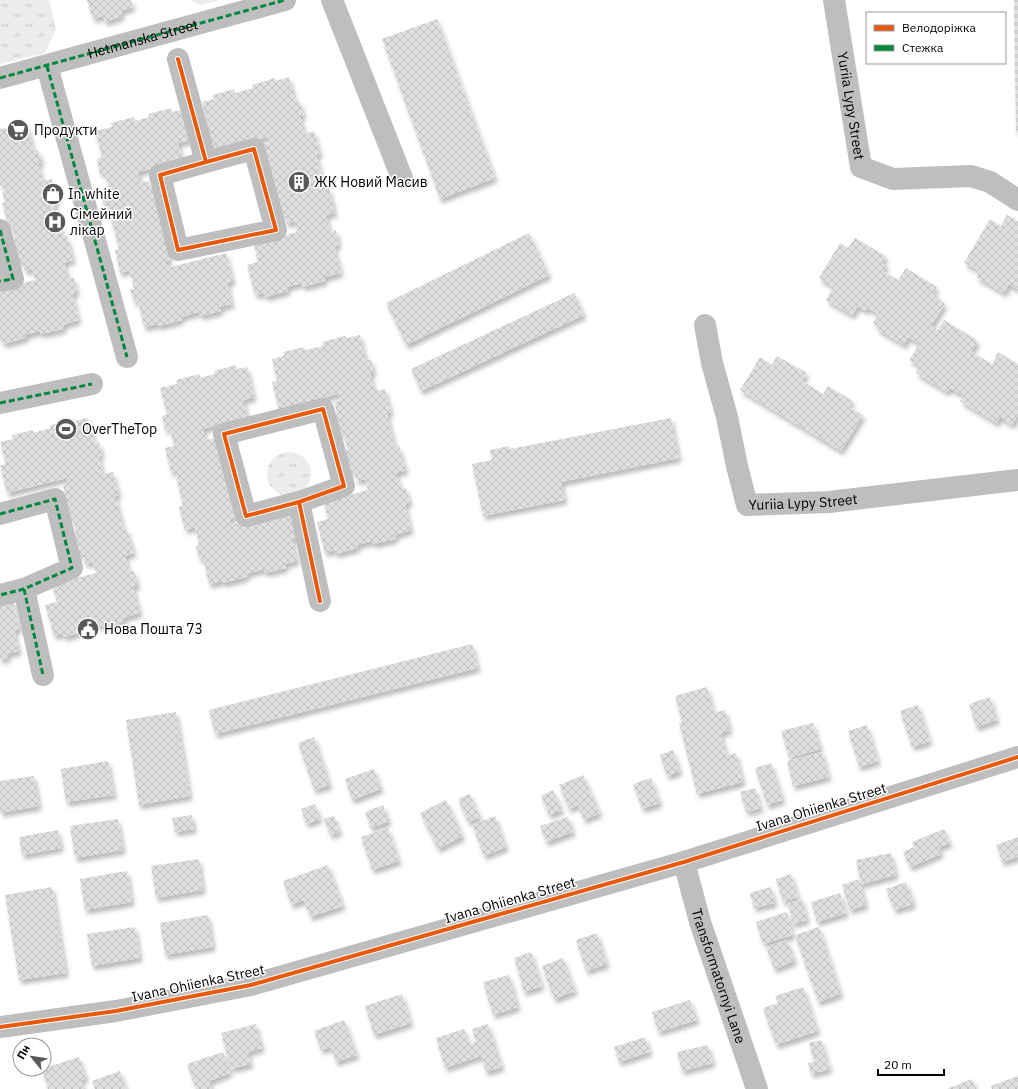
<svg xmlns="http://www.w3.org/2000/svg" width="1018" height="1089" font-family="'IBM Plex Sans',sans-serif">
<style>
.grass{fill:url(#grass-tufts)}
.building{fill:url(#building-cross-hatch);filter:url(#shadow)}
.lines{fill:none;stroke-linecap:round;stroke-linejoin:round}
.minor{stroke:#bebebe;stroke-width:22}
.quiet{stroke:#00873e;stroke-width:3;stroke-dasharray:6 3;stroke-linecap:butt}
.cycleway-casing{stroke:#fff;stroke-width:6}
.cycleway{stroke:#e8590c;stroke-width:4}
.labels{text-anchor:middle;stroke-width:3;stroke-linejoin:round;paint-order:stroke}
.street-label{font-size:14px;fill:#000;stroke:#fff}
.poi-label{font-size:14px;fill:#000;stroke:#fff;text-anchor:start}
</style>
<defs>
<pattern id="grass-tufts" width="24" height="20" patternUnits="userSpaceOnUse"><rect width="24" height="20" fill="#ececec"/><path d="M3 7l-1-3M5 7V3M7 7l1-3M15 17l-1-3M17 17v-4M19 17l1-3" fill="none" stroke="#c9c9c9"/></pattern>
<pattern id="building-cross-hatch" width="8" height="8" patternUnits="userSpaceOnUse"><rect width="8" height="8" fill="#dfdfdf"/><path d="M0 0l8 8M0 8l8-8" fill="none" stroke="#bebebe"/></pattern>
<filter id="shadow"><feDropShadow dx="2.5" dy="4.5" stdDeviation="2" flood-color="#0004"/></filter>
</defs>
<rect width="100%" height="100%" fill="#fff"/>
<!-- grass -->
<g class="grass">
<polygon points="0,0 49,0 56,30 45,53 0,64"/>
<polygon points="190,0 220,0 201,5"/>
<circle cx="289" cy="474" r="22"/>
</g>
<!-- building -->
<g class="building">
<polygon points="87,0 131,0 133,7 121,11 122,16 105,22 103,16 93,19"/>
<polygon points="1014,0 1018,0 1018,132 1016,132"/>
<polygon points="437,19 495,178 440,199 382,39"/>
<polygon points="289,77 296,103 300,102 304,115 300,116 305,134 314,131 320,154 316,155 325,189 329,188 335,213 326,215 330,232 336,230 339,245 334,246 341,273 325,277 325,281 303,287 302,283 287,287 288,291 265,297 264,293 255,295 247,265 258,262 254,244 297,232 294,221 287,224 284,214 280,215 277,193 273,176 269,176 264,144 270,143 268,137 209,153 202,125 207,123 202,102 214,99 213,95 234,89 235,93 253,88 252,85 275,78 276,81"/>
<polygon points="171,108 172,112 182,110 190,140 178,143 183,161 138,172 141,183 149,181 151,191 156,190 170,260 165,262 167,268 226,253 233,281 227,283 232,304 220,307 221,311 200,316 199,312 181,317 182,320 159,326 158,324 144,327 138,301 134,302 130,289 134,289 130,270 120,273 115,250 119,249 110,214 106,216 100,191 109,189 105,172 100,174 97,159 102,157 95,131 112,127 111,123 134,117 135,121 149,117 148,114"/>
<polygon points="27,125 34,151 38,150 42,162 38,163 43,181 52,179 58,201 54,203 63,237 67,236 73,260 64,263 69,279 74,278 77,292 72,294 79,320 63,325 64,329 41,334 40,331 25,335 26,338 4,344 3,340 0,341 0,289 35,280 33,269 25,271 22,261 18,262 12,241 15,240 11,223 8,224 2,203 5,202 2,192 8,190 6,185 0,186 0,129 13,126 14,128"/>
<polygon points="1007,215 1018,221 1018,290 1009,284 1004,293 976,277 980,271 964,263 990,219 1001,226"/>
<polygon points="529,233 549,275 406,345 386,303"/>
<polygon points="855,238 886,256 882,263 887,265 883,271 898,280 906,268 937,287 933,293 938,296 936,298 945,304 931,326 938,330 944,320 978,341 971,352 992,364 998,352 1018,364 1018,415 1012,425 1000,417 997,423 960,401 964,395 959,392 959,393 950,388 947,392 916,373 920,366 909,360 919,344 908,337 904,345 877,329 879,327 873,323 878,314 868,308 866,311 858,306 852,315 826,300 833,287 819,278 840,243 848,248"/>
<polygon points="574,293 584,315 421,391 411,369"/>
<polygon points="360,335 366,361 371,359 374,372 370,373 375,391 385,389 391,412 387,413 395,447 399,446 406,470 396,473 401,489 406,488 410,502 405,504 411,530 395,535 396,539 373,544 372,541 357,545 358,548 336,554 335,550 325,553 317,522 328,519 324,502 368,490 365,479 357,481 354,471 350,472 345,451 348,450 343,433 340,434 334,413 337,412 334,402 340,400 338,394 279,410 272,382 277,381 272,359 284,356 283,352 304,347 305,350 323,346 322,342 345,336 346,338"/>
<polygon points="777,356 807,373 802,381 823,394 828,386 853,401 849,407 863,415 841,451 740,390 760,357 772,365"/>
<polygon points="236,365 237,369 247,367 254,397 243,400 248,418 203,429 206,440 214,438 235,517 230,519 231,525 291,510 298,538 292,539 297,561 285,564 286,568 265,573 264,569 246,574 247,577 223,583 223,581 209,584 203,558 199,559 196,546 199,545 195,527 185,530 179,507 183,506 175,471 171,473 165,448 174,446 170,429 165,430 162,416 167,414 160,388 177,384 176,380 199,374 200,378 215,374 214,371"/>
<polygon points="88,418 95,444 99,442 102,455 99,456 103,474 113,472 119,495 115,496 124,530 127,529 134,553 125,556 129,572 134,571 138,585 133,587 140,613 123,618 124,622 101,627 100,624 86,628 86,631 64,637 63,633 54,636 45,605 57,602 52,584 96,573 93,562 85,564 83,554 78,555 73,534 76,533 72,516 68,517 63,496 65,495 63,485 68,483 67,478 7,493 0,465 6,464 0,442 13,439 12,435 33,430 33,433 51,428 50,425 74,419 74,421"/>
<polygon points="671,418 679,458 561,482 565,500 483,516 472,464 492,460 490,450 509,446 510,449"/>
<polygon points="13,600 20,629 14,630 19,651 7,654 8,658 0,660 0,604"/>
<polygon points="472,644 478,668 215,734 209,710"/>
<polygon points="707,687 714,713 725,710 730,730 721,733 727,756 736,753 743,782 697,794 679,723 682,722 675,696"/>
<polygon points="990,697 997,720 976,727 969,704"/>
<polygon points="918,705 930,741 912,747 900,711"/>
<polygon points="176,712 190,796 139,805 126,720"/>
<polygon points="813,723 821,749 789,758 781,731"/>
<polygon points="867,725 878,761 859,767 848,731"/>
<polygon points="314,737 330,785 314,790 298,743"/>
<polygon points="673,750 680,771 667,776 660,755"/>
<polygon points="822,752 829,777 793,786 787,761"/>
<polygon points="108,761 114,795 66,802 61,769"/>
<polygon points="771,763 783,800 767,805 755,768"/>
<polygon points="374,769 381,789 352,800 345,779"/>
<polygon points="583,775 600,813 584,820 578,805 569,809 559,785"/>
<polygon points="34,776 39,806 0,813 0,781"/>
<polygon points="651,778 660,803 642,809 633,784"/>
<polygon points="755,788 761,808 746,812 740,792"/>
<polygon points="553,790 562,810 549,815 541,796"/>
<polygon points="470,794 480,817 468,822 458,799"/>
<polygon points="446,800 463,836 438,849 420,813"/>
<polygon points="315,804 320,819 306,824 301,809"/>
<polygon points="383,805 389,821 371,828 365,812"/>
<polygon points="192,815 194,829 175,832 172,818"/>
<polygon points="334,816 340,832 330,835 324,819"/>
<polygon points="495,816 506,847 484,856 472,825"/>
<polygon points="568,817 573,832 546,842 540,826"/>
<polygon points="118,819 123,850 75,858 70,826"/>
<polygon points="388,828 399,861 372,870 361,837"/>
<polygon points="944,829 950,843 939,847 941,854 910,867 903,852 914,847 912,842"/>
<polygon points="58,830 61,848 22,855 19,837"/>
<polygon points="1018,837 1018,857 1002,862 996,845"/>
<polygon points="891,853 896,875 861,884 856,860"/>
<polygon points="199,859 203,890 156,898 151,866"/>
<polygon points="328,865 343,906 310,917 304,900 291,905 283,881"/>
<polygon points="127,871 132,902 85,910 80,879"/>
<polygon points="791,874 798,897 783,902 776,879"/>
<polygon points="859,879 866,905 850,910 842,885"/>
<polygon points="906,882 914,904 894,910 886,889"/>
<polygon points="52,887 66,973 19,980 5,895"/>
<polygon points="771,887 775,903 754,908 750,893"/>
<polygon points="840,893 846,913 817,922 811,902"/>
<polygon points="802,899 807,920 793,924 788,903"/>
<polygon points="787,912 793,935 763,944 756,922"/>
<polygon points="208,915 213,947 165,955 160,923"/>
<polygon points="135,927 140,958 92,966 87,934"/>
<polygon points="819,927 841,994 818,1002 795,935"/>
<polygon points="597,933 607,964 586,971 576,940"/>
<polygon points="787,940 795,961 774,969 766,947"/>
<polygon points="531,952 542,986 524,992 514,958"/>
<polygon points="563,958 575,991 554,999 542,966"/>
<polygon points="509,975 518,1007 493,1015 483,982"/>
<polygon points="803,987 818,1031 776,1045 763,1008 778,1003 775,996"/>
<polygon points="402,994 411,1023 374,1035 365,1006"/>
<polygon points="690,1000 697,1020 658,1032 652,1012"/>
<polygon points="344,1020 357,1055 336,1062 331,1047 321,1050 314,1031"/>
<polygon points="256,1024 262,1048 248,1052 251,1064 231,1069 221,1033"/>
<polygon points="488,1024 502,1067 486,1072 481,1056 445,1068 436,1038 464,1029 469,1044 476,1042 472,1029"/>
<polygon points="645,1037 650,1052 619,1062 614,1047"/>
<polygon points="821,1040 830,1069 811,1074 808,1063 814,1062 809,1043"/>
<polygon points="708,1045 713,1063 682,1071 677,1052"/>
<polygon points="223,1052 230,1073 209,1081 212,1089 196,1089 187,1064"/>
<polygon points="79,1057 86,1078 81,1080 84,1089 48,1089 42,1069"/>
<polygon points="120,1071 126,1089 95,1089 92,1081"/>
<polygon points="1018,1076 1018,1089 992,1089 991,1086"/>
<polygon points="972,1079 976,1089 947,1089"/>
</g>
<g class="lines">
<!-- minor -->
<g class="minor">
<polyline points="332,0 402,178"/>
<path id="s1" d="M 834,0 L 861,167 L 893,179 L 971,176 L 990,182 L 1018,200"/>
<polyline points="178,59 206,162 160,175 178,250 276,230 254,149 206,162"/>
<polyline points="47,66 127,357"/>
<path id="s2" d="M 0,78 L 285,0"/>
<polyline points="0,230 13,279 0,281"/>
<path id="s3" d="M 705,325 L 712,363 L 727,417 L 737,466 L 747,505 L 829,502 L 1018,480"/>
<polyline points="0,403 92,384"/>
<polyline points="299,502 344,486 323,409 224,434 246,516 299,502 320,601"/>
<polyline points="0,514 55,499 72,568 24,589 0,595"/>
<polyline points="24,589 43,675"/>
<path id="s4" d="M 684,862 L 700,922 L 757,1089"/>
<polyline points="0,1027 116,1011 251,985 684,862 1018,757"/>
</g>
<!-- quiet -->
<g class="quiet">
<polyline points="47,66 127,357"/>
<polyline points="0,78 285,0"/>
<polyline points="0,230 13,279 0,281"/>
<polyline points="0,403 92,384"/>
<polyline points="0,514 55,499 72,568 24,589 0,595"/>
<polyline points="24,589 43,675"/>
</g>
<!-- cycleway casing -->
<g class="cycleway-casing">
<g id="cycleway">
<polyline points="178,59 206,162 160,175 178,250 276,230 254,149 206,162"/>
<polyline points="299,502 344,486 323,409 224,434 246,516 299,502 320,601"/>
<polyline points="0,1027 116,1011 251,985 684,862 1018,757"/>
</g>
</g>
<!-- cycleway -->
<use href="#cycleway" class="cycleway"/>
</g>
<!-- icons -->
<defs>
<g id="supermarket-disc" transform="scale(1.15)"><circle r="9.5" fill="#595959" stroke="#fff"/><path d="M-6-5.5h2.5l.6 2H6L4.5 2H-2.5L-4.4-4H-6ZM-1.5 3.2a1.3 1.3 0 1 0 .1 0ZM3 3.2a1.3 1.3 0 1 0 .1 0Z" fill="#fff"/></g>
<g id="building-disc" transform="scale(1.15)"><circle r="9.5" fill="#595959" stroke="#fff"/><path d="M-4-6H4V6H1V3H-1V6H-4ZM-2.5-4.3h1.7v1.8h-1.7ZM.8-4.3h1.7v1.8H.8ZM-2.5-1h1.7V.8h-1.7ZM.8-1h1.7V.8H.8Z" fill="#fff"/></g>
<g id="shop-disc" transform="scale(1.15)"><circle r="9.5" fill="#595959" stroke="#fff"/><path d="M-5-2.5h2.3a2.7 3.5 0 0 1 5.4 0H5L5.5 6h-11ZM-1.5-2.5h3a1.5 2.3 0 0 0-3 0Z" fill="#fff"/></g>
<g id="hospital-disc" transform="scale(1.15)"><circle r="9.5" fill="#595959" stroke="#fff"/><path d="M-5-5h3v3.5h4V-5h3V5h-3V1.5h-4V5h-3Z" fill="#fff"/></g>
<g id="stadium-disc" transform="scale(1.15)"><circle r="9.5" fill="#595959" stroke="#fff"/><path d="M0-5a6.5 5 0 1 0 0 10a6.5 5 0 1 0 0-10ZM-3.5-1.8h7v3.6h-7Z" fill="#fff"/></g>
<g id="civic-disc" transform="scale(1.15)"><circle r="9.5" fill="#595959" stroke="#fff"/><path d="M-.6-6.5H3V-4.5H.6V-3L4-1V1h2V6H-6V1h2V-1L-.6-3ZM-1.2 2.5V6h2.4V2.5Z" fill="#fff"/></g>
</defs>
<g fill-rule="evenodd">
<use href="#supermarket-disc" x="18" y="130"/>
<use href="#building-disc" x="299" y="182"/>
<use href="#shop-disc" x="53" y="194"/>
<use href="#hospital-disc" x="55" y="222"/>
<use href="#stadium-disc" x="66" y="429"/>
<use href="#civic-disc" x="88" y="629"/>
</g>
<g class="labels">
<!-- street labels -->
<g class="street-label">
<text dy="5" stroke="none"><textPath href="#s2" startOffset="148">Hetmanska Street</textPath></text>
<text dy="5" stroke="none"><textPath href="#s1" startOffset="107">Yuriia Lypy Street</textPath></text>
<text dy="5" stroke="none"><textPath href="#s3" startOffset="241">Yuriia Lypy Street</textPath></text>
<text transform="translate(821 807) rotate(-17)" y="5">Ivana Ohiienka Street</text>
<text transform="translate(510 900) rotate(-16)" y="5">Ivana Ohiienka Street</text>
<text dy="5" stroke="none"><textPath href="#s4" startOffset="119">Transformatornyi Lane</textPath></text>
<text transform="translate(198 983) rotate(-12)" y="5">Ivana Ohiienka Street</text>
</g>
<!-- poi labels -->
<g class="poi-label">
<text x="34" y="135">Продукти</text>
<text x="314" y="187">ЖК Новий Масив</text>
<text x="68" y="199">In white</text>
<text x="70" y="219">Сімейний<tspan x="70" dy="16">лікар</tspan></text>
<text x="82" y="434">OverTheTop</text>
<text x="104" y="634">Нова Пошта 73</text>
</g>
</g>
<!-- legend -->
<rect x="866" y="12" width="140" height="52" fill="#ffffff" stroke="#999999"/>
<rect x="874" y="25" width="20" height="6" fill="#e8590c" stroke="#999999"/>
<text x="902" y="32" font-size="12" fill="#000000">Велодоріжка</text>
<rect x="874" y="45" width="20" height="6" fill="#00873e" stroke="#999999"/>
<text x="902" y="52" font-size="12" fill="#000000">Стежка</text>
<!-- north arrow -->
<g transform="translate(32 1057) rotate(300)"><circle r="19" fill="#ffffff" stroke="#999999"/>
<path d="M0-3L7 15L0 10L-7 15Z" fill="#595959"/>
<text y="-6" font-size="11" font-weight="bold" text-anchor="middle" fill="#000000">Пн</text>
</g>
<!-- scale -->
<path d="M878 1069v6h66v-6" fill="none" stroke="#000000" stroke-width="2"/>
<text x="884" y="1069" font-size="12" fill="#000000" stroke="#ffffff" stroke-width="3" paint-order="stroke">20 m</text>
</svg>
